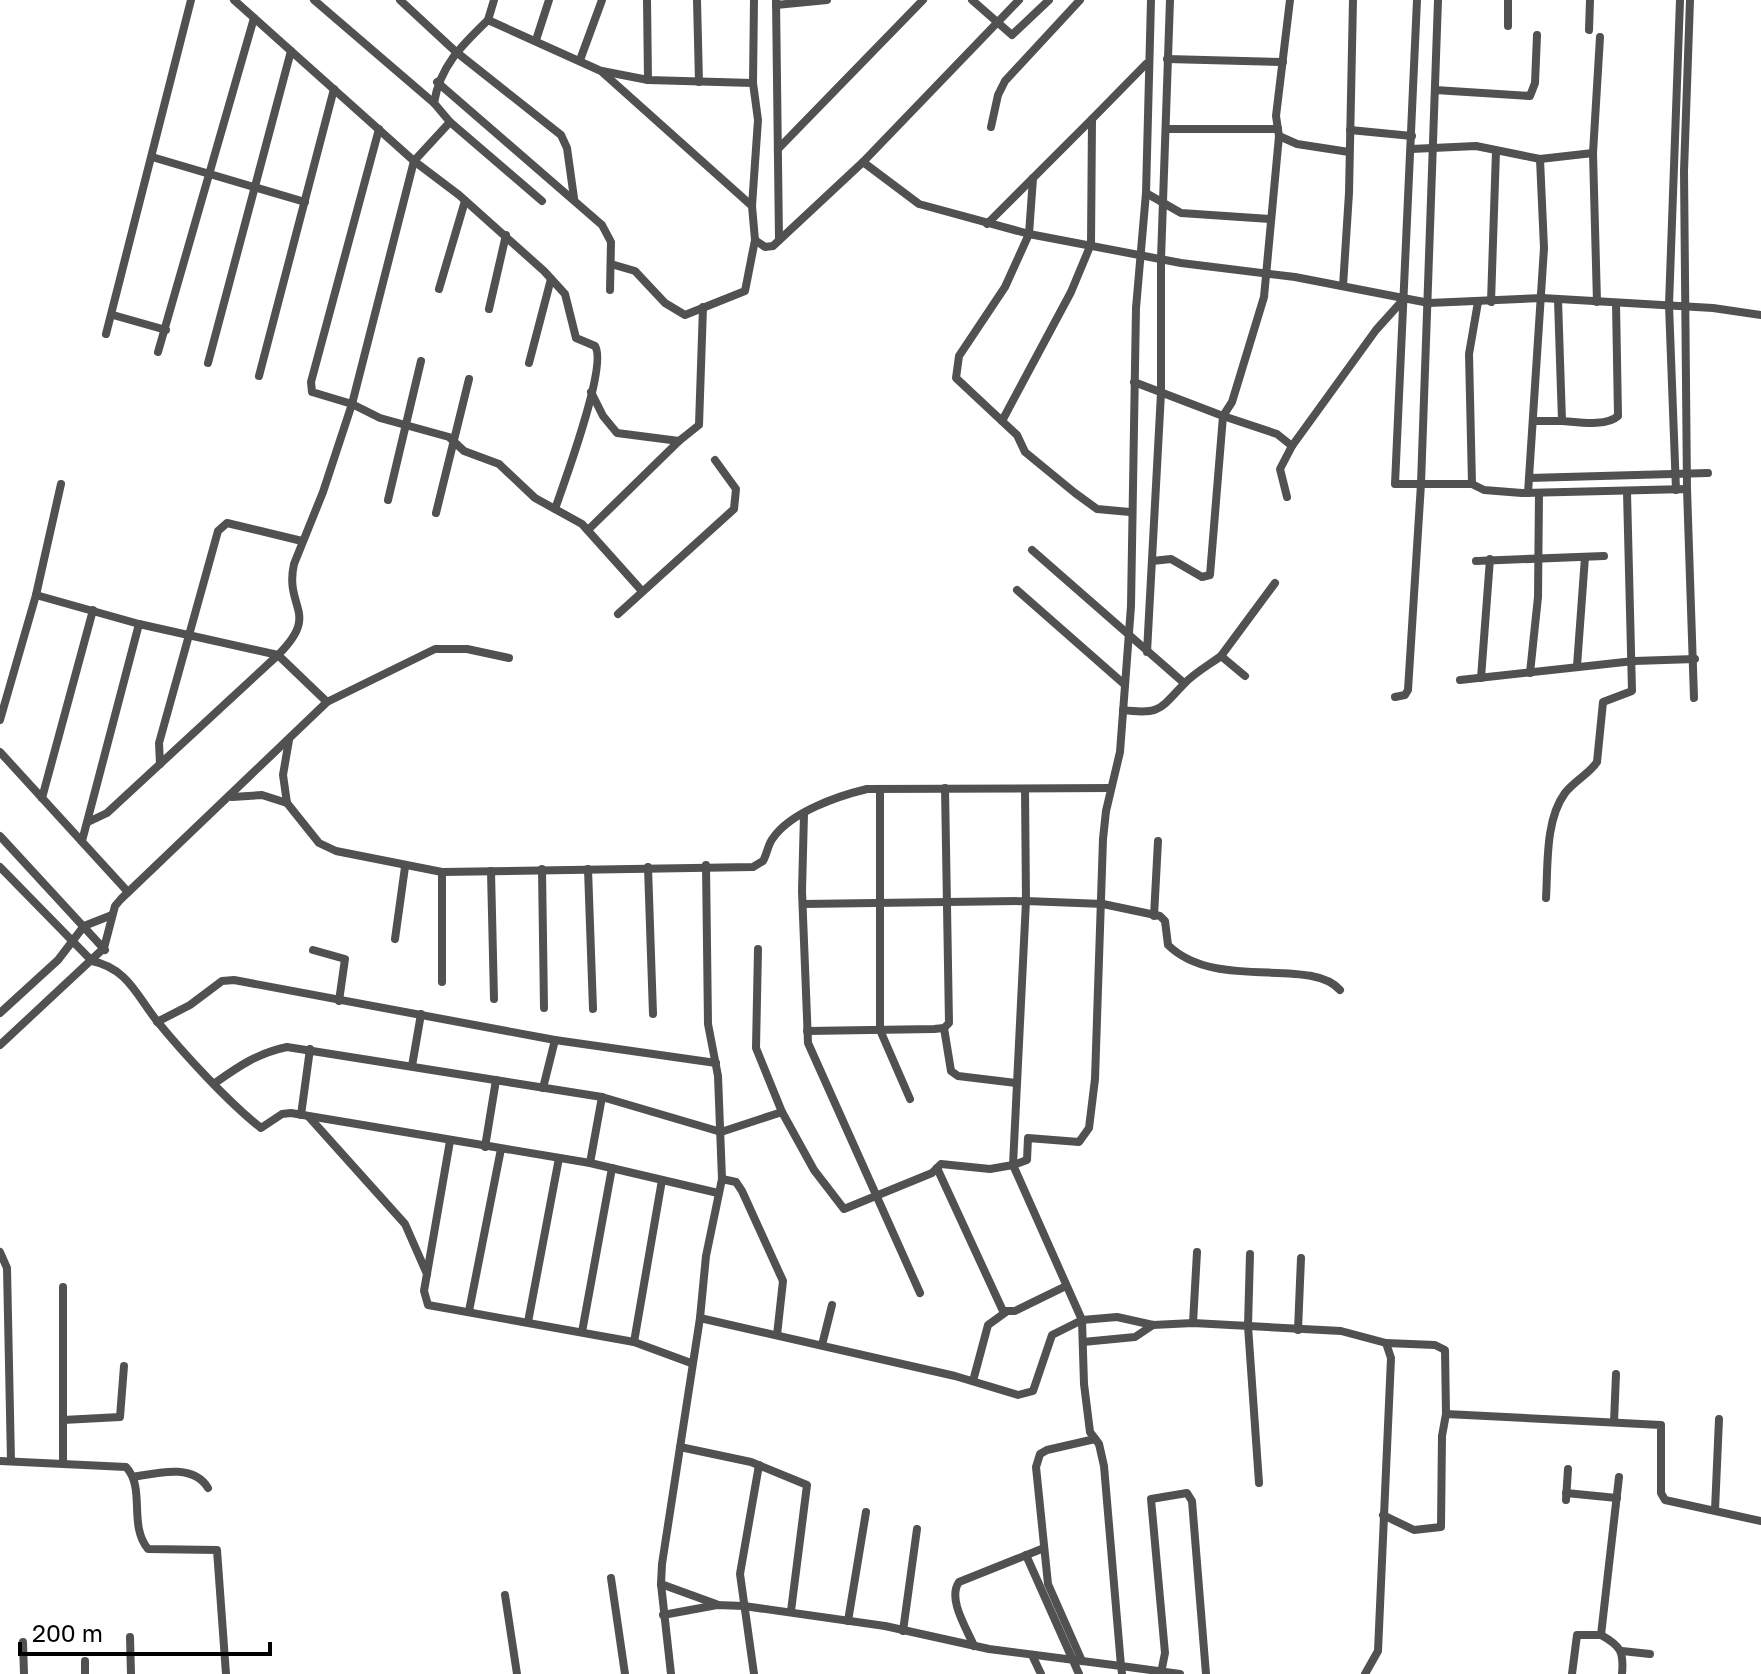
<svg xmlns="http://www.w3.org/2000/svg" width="1761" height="1674" font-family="'Golos Text',sans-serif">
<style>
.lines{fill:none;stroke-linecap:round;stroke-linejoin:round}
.street{stroke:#515151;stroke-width:8}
</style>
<rect width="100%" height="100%" fill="#fff"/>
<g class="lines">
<!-- street -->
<g class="street">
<path d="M 234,0 L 414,161 L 459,195 L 544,271 L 565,294 L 576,338 L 595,346 C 608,365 564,483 555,509"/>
<polyline points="314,0 434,103"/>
<polyline points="400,0 455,51 561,135 567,148 574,198"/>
<polyline points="647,0 648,80"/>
<polyline points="697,0 699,82"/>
<polyline points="754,0 753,83 758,120 752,206 755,240 765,247 773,246 863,162 919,204 1029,234 1181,263 1295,277 1429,303 1542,298 1713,308 1761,315"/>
<polyline points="776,0 779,240"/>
<polyline points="972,0 1012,35 1049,0"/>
<polyline points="1151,0 1146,193 1136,308 1131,606 1120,752 1106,811 1103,839 1095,1079 1089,1128 1079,1142 1028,1138 1027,1160 1013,1165 1082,1320 1084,1384 1090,1432 1099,1444 1104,1466 1121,1666 1180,1674"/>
<polyline points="1290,0 1276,116 1279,136 1264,297 1232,402 1223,416 1277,434 1292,446 1376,330 1403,300"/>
<polyline points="1417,0 1395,484 1472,484 1484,490 1522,493 1687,489 1694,698"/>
<polyline points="776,5 827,0"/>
<polyline points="488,20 494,0"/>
<polyline points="1508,26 1508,0"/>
<polyline points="1589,30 1590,0"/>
<polyline points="536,40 549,0"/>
<polyline points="1167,59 1283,62"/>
<polyline points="580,60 602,0"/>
<polyline points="602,71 648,80 753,83"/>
<polyline points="437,82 602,225 611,242 610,290"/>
<polyline points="1435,90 1530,96 1535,83 1537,35"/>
<polyline points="450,122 542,201"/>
<polyline points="991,127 998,95 1005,81 1080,0"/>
<polyline points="379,129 311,382 312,392 352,404 380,418 449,437 464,451 499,464 535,498 582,524 642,591"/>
<polyline points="1166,129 1278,129"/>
<polyline points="1350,130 1412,136"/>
<polyline points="1279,136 1297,144 1349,152"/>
<polyline points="778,149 923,0"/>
<polyline points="1411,149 1476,146 1540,159 1593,153 1597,302"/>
<polyline points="1593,153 1600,37"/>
<polyline points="152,157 305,202"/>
<polyline points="863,162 1019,0"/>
<polyline points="1033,178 1029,234 1005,287 959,356 956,378 1017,435 1025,452 1075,493 1097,509 1130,512"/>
<polyline points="1146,193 1181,213 1270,219"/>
<polyline points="987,224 1092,119"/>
<polyline points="611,264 635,271 665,303 685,315 745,291 755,240"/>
<polyline points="1343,286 1349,193 1353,0"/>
<polyline points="439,289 465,201"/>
<path d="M 1558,300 L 1562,421 C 1578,422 1606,427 1618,416 L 1616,303"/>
<polyline points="1491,302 1496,151"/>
<polyline points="489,309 506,235"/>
<polyline points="113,315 166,330"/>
<polyline points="106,334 191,0"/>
<polyline points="158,352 254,18"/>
<polyline points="208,363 291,51"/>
<polyline points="529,363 551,279"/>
<polyline points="259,376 334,89"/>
<polyline points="1134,382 1223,416 1210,575 1202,577 1171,559 1152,561"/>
<polyline points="591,392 603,416 617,433 679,441 699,425 703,307"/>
<polyline points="1002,421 1071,292 1091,244 1092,119 1146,64"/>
<polyline points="1536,421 1562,421"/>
<polyline points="1529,478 1708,473"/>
<polyline points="1472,484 1469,354 1478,302"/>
<polyline points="1687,489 1684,171 1690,0"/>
<polyline points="1676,490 1669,305 1680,0"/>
<polyline points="1528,493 1544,248 1540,159"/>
<polyline points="1287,497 1280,469 1292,446"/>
<polyline points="388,500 421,361"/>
<polyline points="436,513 469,379"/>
<polyline points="588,530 679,441"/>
<polyline points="1032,550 1184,683"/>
<polyline points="1476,561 1604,556"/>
<polyline points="1017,590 1124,684"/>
<polyline points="36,595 139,624 278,655"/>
<polyline points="618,614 734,509 736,489 715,460"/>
<polyline points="1147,652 1161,393 1161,259 1170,0"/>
<polyline points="1221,656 1275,583"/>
<path d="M 509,658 L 467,649 L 435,649 L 327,702 L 278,655 C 321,612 284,609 294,564 L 323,492 L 352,404 L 414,161 L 450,122 L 434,103 C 440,66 462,45 488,20 L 601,71 L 752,206"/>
<polyline points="1577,666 1585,557"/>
<polyline points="1530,673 1538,597 1539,493"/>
<polyline points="1481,678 1490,559"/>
<polyline points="1460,680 1634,661 1695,659"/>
<polyline points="1395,697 1405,695 1408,690 1421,484 1438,0"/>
<path d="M 1123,710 C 1160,715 1160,709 1184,684 C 1194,673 1209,665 1221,656 L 1245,676"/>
<polyline points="0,720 36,595 61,484"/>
<path d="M 289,740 L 283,775 L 287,803 L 319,843 L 336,851 L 442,872 L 753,867 L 763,861 C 767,854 768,844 773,838 C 791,812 838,796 867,789 L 1111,788"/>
<polyline points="0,752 128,892"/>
<polyline points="160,764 159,743 218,531 227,523 302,541"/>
<polyline points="880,791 880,1030 910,1099"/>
<polyline points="232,797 262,795 287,803"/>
<polyline points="42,798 93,610"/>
<polyline points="804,814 802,891 808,1043 920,1293"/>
<polyline points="88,822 107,813 278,655"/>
<polyline points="0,836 105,950"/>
<polyline points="82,841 139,624"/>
<path d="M 0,867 L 92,961 C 127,968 137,996 157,1021 C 183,1053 229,1103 261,1128 L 282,1114 L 291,1113 L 590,1163 L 718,1193"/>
<polyline points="648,867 653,1014"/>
<polyline points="542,869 544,1008"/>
<polyline points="588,869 593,1009"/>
<polyline points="491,871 494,999"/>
<polyline points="442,872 442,982"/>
<path d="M 1546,898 C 1548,866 1545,820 1565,793 C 1574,781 1589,774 1597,762 L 1603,702 L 1632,691 L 1627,492"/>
<polyline points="803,904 1026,901 1025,790"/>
<polyline points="1154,916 1158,841"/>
<polyline points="395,939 405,867"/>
<polyline points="758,949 756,1048 782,1112"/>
<polyline points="313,950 345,959 339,1001"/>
<polyline points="0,1013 58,960 84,926 112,915"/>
<polyline points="157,1022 190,1005 222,981 234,980 555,1040 716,1063"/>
<polyline points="944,1028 951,1071 958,1076 1016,1083"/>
<polyline points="807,1031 934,1029 944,1028 949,1023 945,788"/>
<polyline points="0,1045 104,948 115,906 121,899 327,702"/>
<polyline points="412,1066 421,1014"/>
<path d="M 215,1083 C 239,1066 258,1053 287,1047 L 602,1097 L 721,1132 L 782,1112 L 814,1170 L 844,1209 L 932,1173 L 941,1164 L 990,1169 L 1013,1165 L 1026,901 L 1103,904 L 1160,916 L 1165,921 L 1168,945 C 1216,992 1310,956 1340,990"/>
<polyline points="543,1088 555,1040"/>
<polyline points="301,1115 310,1049"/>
<polyline points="309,1117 405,1224 427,1274"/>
<polyline points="450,1141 424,1291 428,1305 634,1342 691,1363"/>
<polyline points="485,1147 496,1080"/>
<polyline points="590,1163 602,1097"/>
<polyline points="937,1168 1003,1311 1015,1311 1066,1286"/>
<polyline points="722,1179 736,1182 742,1191 783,1281 777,1335"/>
<polyline points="0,1252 7,1268 11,1461"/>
<polyline points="1250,1254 1248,1326 1259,1483"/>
<polyline points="63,1287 63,1462"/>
<polyline points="469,1311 501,1149"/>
<polyline points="700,1318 706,1256 722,1179 718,1076 708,1024 706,865"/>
<polyline points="528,1322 559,1158"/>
<polyline points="1193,1323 1197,1252"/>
<polyline points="1298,1330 1301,1258"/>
<polyline points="582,1332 612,1168"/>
<polyline points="634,1342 662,1180"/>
<polyline points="1083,1342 1135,1337 1153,1325"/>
<polyline points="1386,1343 1435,1345 1445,1350 1446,1414"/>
<polyline points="822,1345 832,1305"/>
<polyline points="973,1381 988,1325 1006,1312"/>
<polyline points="63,1420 120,1417 124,1366"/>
<polyline points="1614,1422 1616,1374"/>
<polyline points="680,1447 751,1462 807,1485 791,1611"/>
<path d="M 0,1461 L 126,1467 C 146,1488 128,1525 148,1549 L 217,1550 L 226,1674"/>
<path d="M 133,1477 C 157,1473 193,1463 208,1488"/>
<polyline points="1566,1493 1617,1498"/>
<polyline points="1566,1500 1568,1469"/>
<polyline points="1715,1510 1719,1419"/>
<polyline points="1383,1515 1414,1530 1441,1527 1442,1436 1446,1414 1661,1425 1661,1493 1665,1500 1761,1521"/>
<polyline points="1026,1555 1079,1674"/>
<polyline points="611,1578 625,1674"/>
<polyline points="661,1584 716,1604"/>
<polyline points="505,1595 517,1674"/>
<polyline points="663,1615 717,1605 744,1606 885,1626 989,1649 1121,1666 1122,1674"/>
<polyline points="848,1621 866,1512"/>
<polyline points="903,1631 917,1529"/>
<path d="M 1601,1635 C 1621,1646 1624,1652 1622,1674"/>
<polyline points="130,1637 131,1674"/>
<polyline points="23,1642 24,1674"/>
<path d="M 974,1646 C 967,1629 947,1599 959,1582 L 1044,1548"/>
<polyline points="1622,1651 1650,1654"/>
<polyline points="1032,1655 1041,1674"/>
<polyline points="85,1661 85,1674"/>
<polyline points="1082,1661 1048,1584 1036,1467 1040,1454 1047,1450 1095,1439"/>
<polyline points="1161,1673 1165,1653 1151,1499 1187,1493 1192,1501 1206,1674"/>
<polyline points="671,1674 661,1584 662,1564 700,1318 955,1376 1018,1395 1033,1391 1052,1335 1082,1320 1117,1317 1153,1325 1193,1323 1341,1331 1386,1343 1391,1358 1378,1651 1365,1674"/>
<polyline points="754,1674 740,1574 759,1465"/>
<polyline points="1572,1674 1577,1635 1601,1635 1619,1477"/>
</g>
</g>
<!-- scale -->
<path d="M20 1642v12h250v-12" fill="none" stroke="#000000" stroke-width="4"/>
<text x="32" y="1642" font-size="24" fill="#000000" stroke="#ffffff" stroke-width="6" paint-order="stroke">200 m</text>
</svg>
